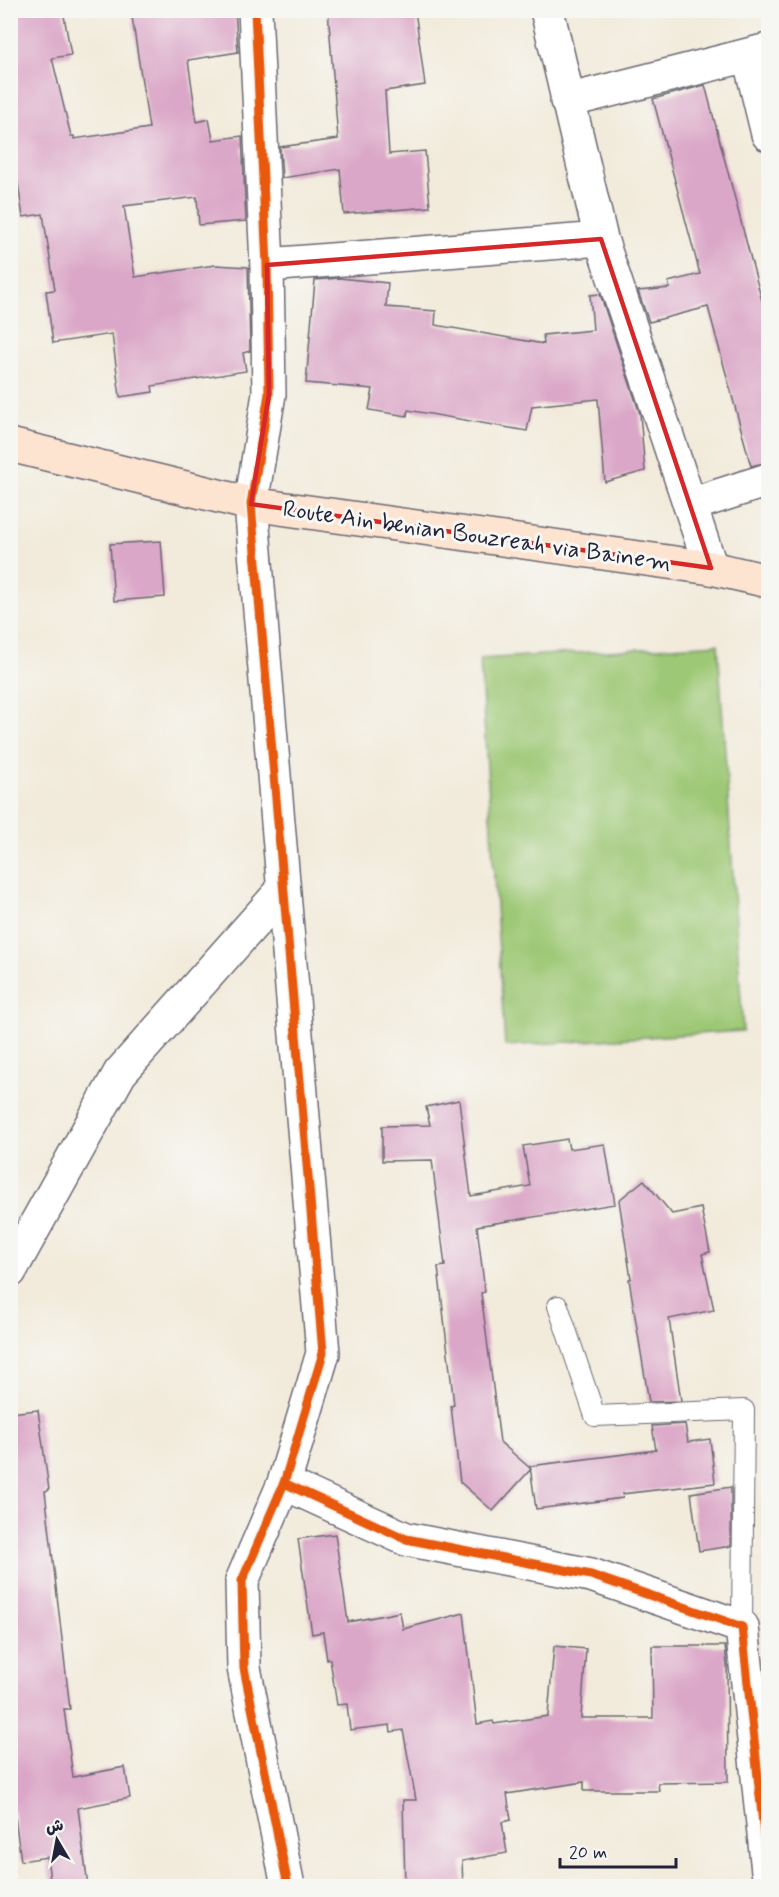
<svg xmlns="http://www.w3.org/2000/svg" width="779" height="1897" font-family="Mynerve,'Playpen Sans Arabic',sans-serif">
<style>
.built{fill:#ead1ec}
.green{fill:#9dc875;stroke:#607558;stroke-width:1.5}
.building{fill:#dba7c8}
.lines{fill:none;stroke-linecap:round;stroke-linejoin:round}
.service-casing{stroke:#6b6873;stroke-width:22}
.minor-casing{stroke:#6b6873;stroke-width:36}
.secondary-casing{stroke:#6b6873;stroke-width:36}
.service{stroke:#fff;stroke-width:20}
.minor{stroke:#fff;stroke-width:33}
.secondary{stroke:#fde4d1;stroke-width:33}
.cycleway-casing{stroke:#f6f6f2;stroke-width:13}
.cycleway{stroke:#e8590c;stroke-width:9}
.marked{fill:none;stroke:#d62828;stroke-width:4.5;stroke-linejoin:round}
.labels{text-anchor:middle;stroke-width:6;stroke-linejoin:round;paint-order:stroke}
.street-label{font-size:24px;fill:#22223b;stroke:#f6f6f2}
</style>
<rect width="100%" height="100%" fill="#f6f6f2"/>
<filter id="ink" filterUnits="userSpaceOnUse"><feTurbulence type="fractalNoise" baseFrequency=".0167" numOctaves="2"/><feDisplacementMap in="SourceGraphic" scale="12" xChannelSelector="R" yChannelSelector="G"/><feConvolveMatrix kernelMatrix="1 2 1 2 8 2 1 2 1" color-interpolation-filters="sRGB"/></filter>
<filter id="wash" filterUnits="userSpaceOnUse"><feTurbulence type="fractalNoise" baseFrequency=".008" numOctaves="4" result="noise"/><feDisplacementMap in="SourceGraphic" scale="24" xChannelSelector="R" yChannelSelector="G"/><feGaussianBlur stdDeviation="1.35" result="paint"/><feColorMatrix in="noise" values="0 0 0 0 0 0 0 0 0 0 0 0 0 0 0 0 0 1.4 0 .05"/><feComposite in="paint" operator="in"/></filter>
<g filter="url(#wash)">
<rect width="100%" height="100%" fill="#f2ebdb"/>
<!-- built -->
<polygon class="built" points="768,643 768,810 762,645"/>
<!-- green -->
<polygon class="green" points="718,644 743,1031 505,1046 480,659"/>
<g id="blocks">
<!-- building -->
<g class="building">
<polygon points="10,10 63,10 71,55 52,58 71,136 74,136 74,139 149,128 131,10 235,10 238,52 188,60 197,122 209,119 213,140 242,136 246,221 199,225 197,197 124,206 135,277 215,265 248,267 250,351 243,353 246,371 152,386 153,392 120,397 112,334 53,343 46,291 55,290 43,214 23,217 10,129"/>
<polygon points="328,10 415,10 425,85 385,91 389,154 425,151 430,207 344,214 340,169 282,178 280,147 338,139"/>
<polygon points="705,85 768,324 768,462 751,466 708,307 649,322 638,291 670,288 668,282 700,274 653,99"/>
<polygon points="339,278 388,283 386,307 436,311 435,325 544,344 543,335 593,330 590,295 600,294 640,414 645,471 605,482 598,399 532,406 527,431 408,410 407,416 369,410 373,389 306,383 315,280"/>
<polygon points="161,541 165,597 114,601 110,544"/>
<polygon points="459,1100 471,1196 530,1186 523,1146 567,1139 569,1149 605,1144 615,1204 477,1226 485,1292 481,1293 500,1442 531,1469 493,1511 460,1482 451,1406 454,1405 438,1267 445,1266 432,1160 382,1161 382,1126 430,1125 426,1107"/>
<polygon points="644,1180 672,1214 701,1208 710,1252 702,1254 714,1310 669,1319 681,1401 649,1402 629,1279 631,1279 619,1200"/>
<polygon points="38,1410 49,1490 45,1491 70,1709 64,1709 73,1777 125,1767 130,1798 78,1808 88,1887 51,1887 47,1857 21,1861 14,1810 10,1811 10,1413"/>
<polygon points="685,1424 688,1442 710,1439 715,1483 622,1494 623,1498 536,1509 530,1466 656,1450 652,1426"/>
<polygon points="731,1487 731,1546 699,1551 691,1493"/>
<polygon points="335,1534 348,1622 400,1612 403,1629 464,1613 477,1724 493,1721 494,1724 548,1716 554,1646 586,1649 581,1718 653,1718 652,1646 725,1646 727,1666 728,1782 658,1783 659,1791 584,1791 584,1782 507,1794 511,1820 502,1822 507,1853 462,1861 463,1887 405,1887 403,1800 416,1800 403,1730 391,1732 390,1725 350,1730 347,1704 337,1705 330,1659 327,1660 323,1632 312,1634 298,1539"/>
</g>
</g>
</g>
<g filter="url(#ink)">
<use href="#blocks" fill-opacity="0" stroke="#6b6873" stroke-width="1.5"/>
<g class="lines">
<!-- service casing -->
<g class="service-casing">
<polyline id="service" points="558,1306 595,1416 744,1410 742,1627"/>
</g>
<!-- minor casing -->
<g class="minor-casing">
<g id="minor">
<polyline points="255,10 267,265 269,394 251,504 323,1353 284,1483 242,1581 244,1668 288,1886"/>
<polyline points="547,10 601,239 711,568"/>
<polyline points="749,56 768,134"/>
<polyline points="567,101 768,50"/>
<polyline points="267,265 601,239"/>
<polyline points="690,505 768,480"/>
<polyline points="10,1271 120,1073 283,890"/>
<polyline points="284,1483 406,1539 591,1575 742,1627 768,1871"/>
</g>
</g>
<!-- secondary casing -->
<g class="secondary-casing">
<polyline id="secondary" points="10,445 251,504 711,568 768,581"/>
</g>
<!-- service -->
<use href="#service" class="service"/>
<!-- minor -->
<use href="#minor" class="minor"/>
<!-- secondary -->
<use href="#secondary" class="secondary"/>
<!-- cycleway casing -->
<g class="cycleway-casing">
<g id="cycleway">
<polyline points="255,10 267,265 269,394 251,504 323,1353 284,1483 242,1581 244,1668 288,1886"/>
<polyline points="284,1483 406,1539 591,1575 742,1627 768,1871"/>
</g>
</g>
<!-- cycleway -->
<use href="#cycleway" class="cycleway"/>
</g>
</g>
<!-- marked area -->
<path class="marked" d="M 601,239 L 711,568 L 251,504 L 269,394 L 267,265 Z"/>
<g class="labels">
<!-- street labels -->
<g class="street-label">
<text transform="translate(477 535) rotate(8)" y="8">Route Ain benian Bouzreah via Bainem</text>
</g>
</g>
<!-- margin -->
<rect width="779" height="1897" fill="none" stroke="#f6f6f2" stroke-width="36"/>
<!-- north arrow -->
<g transform="translate(57 1840) rotate(350)" stroke="#f6f6f2" stroke-width="4.5" paint-order="stroke">
<path d="M0-4.5L10 22L0 15L-10 22Z" fill="#22223b"/>
<text y="-9" font-size="16" font-weight="bold" text-anchor="middle" fill="#22223b">ش</text>
</g>
<!-- scale -->
<path d="M560 1858v9h116v-9" fill="none" stroke="#22223b" stroke-width="3"/>
<text x="569" y="1858" font-size="18" fill="#22223b" stroke="#f6f6f2" stroke-width="4.5" paint-order="stroke">20 m</text>
</svg>
